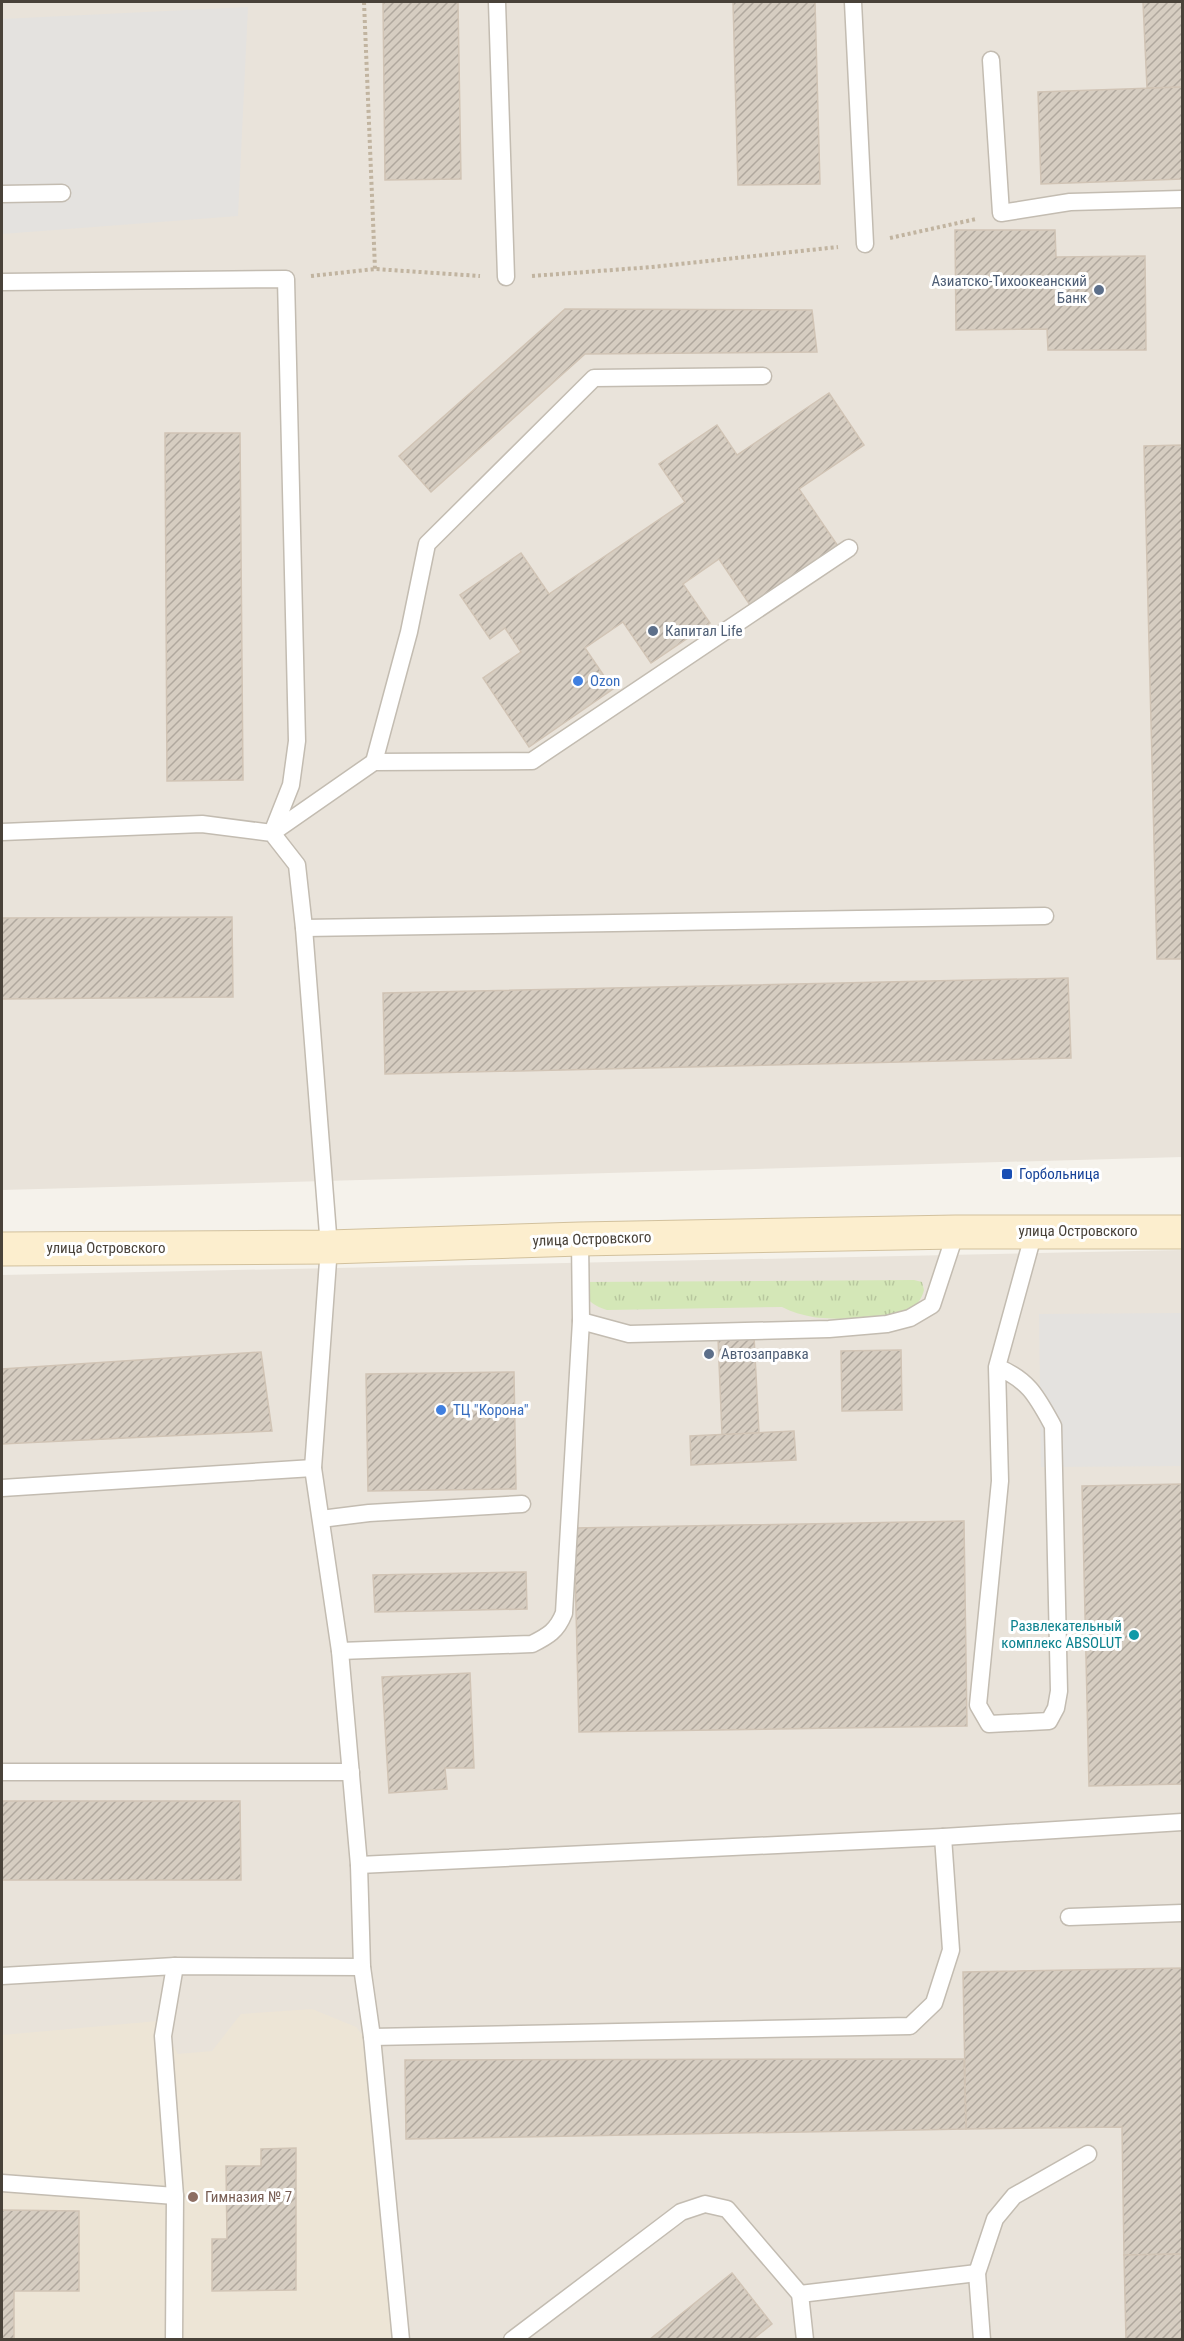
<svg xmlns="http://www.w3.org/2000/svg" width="1184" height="2341" font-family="'Roboto Condensed',sans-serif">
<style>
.residential{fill:#e9e3da}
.education{fill:#ede5d6}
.grass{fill:url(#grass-tufts)}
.parking{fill:#e4e2df}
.building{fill:url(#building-hatch);stroke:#d1c4b5;stroke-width:1.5}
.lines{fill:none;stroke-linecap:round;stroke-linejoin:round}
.service-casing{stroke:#c3bcb1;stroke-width:19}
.secondary-casing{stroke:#d2c19d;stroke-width:35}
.path{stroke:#c1b4a0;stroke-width:4;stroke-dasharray:3 3;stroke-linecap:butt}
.service{stroke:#fff;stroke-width:16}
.secondary{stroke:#fceece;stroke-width:33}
.service-dot{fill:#5c6f8a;stroke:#fff;stroke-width:2}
.shop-dot{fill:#3f7fe0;stroke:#fff;stroke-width:2}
.transit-dot{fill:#1a4fb4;stroke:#fff;stroke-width:2}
.culture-dot{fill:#0f9aa8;stroke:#fff;stroke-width:2}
.education-dot{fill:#8d6e63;stroke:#fff;stroke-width:2}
.labels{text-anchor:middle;stroke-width:6;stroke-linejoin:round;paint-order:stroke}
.service-label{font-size:15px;fill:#4e5e75;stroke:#fff;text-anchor:start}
.shop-label{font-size:15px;fill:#366cbe;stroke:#fff;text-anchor:start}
.transit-label{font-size:15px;fill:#164399;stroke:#fff;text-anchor:start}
.street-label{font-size:15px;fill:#494239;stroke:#fff}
.culture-label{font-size:15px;fill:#0d838f;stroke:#fff;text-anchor:end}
.education-label{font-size:15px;fill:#785e54;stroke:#fff;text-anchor:start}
</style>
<defs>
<pattern id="grass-tufts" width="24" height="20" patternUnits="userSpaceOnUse" patternTransform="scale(1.5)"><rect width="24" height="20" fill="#d4e7b7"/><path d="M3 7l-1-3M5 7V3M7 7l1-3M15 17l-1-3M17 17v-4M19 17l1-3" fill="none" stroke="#b8c79e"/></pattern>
<pattern id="building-hatch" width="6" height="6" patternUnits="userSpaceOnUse" patternTransform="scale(1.5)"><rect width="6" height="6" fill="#d6cdc1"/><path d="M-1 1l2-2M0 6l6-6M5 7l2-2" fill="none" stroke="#b0a89e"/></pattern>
</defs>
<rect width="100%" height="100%" fill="#f5f2eb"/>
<!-- residential -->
<g class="residential">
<polygon points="2,2 1182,2 1182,1157 2,1190"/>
<polygon points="1182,1250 1182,2339 2,2339 2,1275"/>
</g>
<!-- education -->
<polygon class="education" points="312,2009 356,2027 376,2052 393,2339 2,2340 2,2035 158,2021 178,2054 212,2051 241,2014"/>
<!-- grass -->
<path class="grass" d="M 914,1280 L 922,1282 L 924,1290 C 922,1299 916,1307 907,1312 C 892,1320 831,1320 813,1317 C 802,1315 792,1312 782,1307 L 607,1310 C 591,1305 584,1298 581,1282 Z"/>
<!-- parking -->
<g class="parking">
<polygon points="248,7 238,216 2,234 2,19"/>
<polygon points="1182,1313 1182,1466 1041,1467 1039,1314"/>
</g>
<!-- building -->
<g class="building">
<polygon points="383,2 458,2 461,179 385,180"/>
<polygon points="733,2 815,2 820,184 738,185"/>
<polygon points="1143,2 1182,2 1182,87 1147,88"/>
<polygon points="1182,87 1182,179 1041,184 1038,92"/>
<polygon points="955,230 1055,230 1056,257 1145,256 1146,350 1048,350 1047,329 956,330"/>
<polygon points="565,309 812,310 817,352 585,354 431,492 399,456"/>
<polygon points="829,393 864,445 799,489 838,546 750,605 719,559 683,584 710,623 651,663 623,622 585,648 613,689 529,747 483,678 521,652 505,628 490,639 460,595 521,553 549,594 685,502 659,464 717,425 737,455"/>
<polygon points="165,433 240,433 243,780 167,781"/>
<polygon points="1182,445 1182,959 1157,959 1144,446"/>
<polygon points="232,917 233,997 2,999 2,918"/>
<polygon points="1068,978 1071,1058 385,1074 383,993"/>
<polygon points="754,1336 759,1433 722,1435 718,1338"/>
<polygon points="901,1350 902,1410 842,1411 841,1351"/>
<polygon points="261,1352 272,1431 2,1444 2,1369"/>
<polygon points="514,1372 516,1489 368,1491 366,1374"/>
<polygon points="794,1431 796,1460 691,1465 690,1436"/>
<polygon points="1182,1484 1182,1784 1089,1786 1082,1486"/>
<polygon points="964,1521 967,1726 579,1732 574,1528"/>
<polygon points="526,1572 527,1609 375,1612 373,1575"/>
<polygon points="470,1673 474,1768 445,1768 447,1789 389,1793 382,1677"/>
<polygon points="2,1801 240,1801 241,1880 2,1880"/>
<polygon points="1182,1968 1182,2254 1124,2255 1122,2127 966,2129 963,1972"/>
<polygon points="964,2059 966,2129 406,2139 405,2060"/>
<polygon points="296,2148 296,2290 212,2291 212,2239 227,2239 226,2166 261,2166 261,2149"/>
<polygon points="2,2210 79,2211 79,2291 14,2291 14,2340 2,2340"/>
<polygon points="1182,2254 1182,2340 1126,2340 1124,2255"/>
<polygon points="732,2273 772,2324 752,2340 649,2340"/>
</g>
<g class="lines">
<!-- service casing -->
<g class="service-casing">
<g id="service">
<polyline points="497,2 506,277"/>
<polyline points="853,2 865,244"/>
<polyline points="991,60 1001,213 1070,202 1182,199"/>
<polyline points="2,194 62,193"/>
<polyline points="2,282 286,279 297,741 291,785 272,833"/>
<polyline points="374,762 409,632 427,544 594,378 763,376"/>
<polyline points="2,832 202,824 272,833 297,865 304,928 329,1247 313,1468 340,1651 359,1865 362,1967 372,2037 401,2340"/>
<polyline points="272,833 374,762 532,761 849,548"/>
<polyline points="304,928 1045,916"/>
<polyline points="581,1321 629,1334 829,1329 887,1324 910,1318 932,1305 956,1232"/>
<path d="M 997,1367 C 1029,1380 1037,1397 1053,1426 L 1059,1691 L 1056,1708 L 1049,1721 L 989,1724 L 978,1705 L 1000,1481 L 997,1367 L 1034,1232"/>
<polyline points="2,1488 313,1468"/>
<polyline points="321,1519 369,1513 522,1504"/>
<path d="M 340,1651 L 532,1644 C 548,1636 557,1631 564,1613 L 581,1321 L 580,1239"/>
<polyline points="2,1772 351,1772"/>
<polyline points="359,1865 943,1837 1182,1822"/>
<polyline points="1069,1917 1182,1913"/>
<polyline points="2,1976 175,1966 362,1967"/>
<polyline points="372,2037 910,2026 934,2003 951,1950 943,1837"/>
<polyline points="2,2183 175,2196"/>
<polyline points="800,2294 977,2273"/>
<polyline points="174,2340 175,2196 163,2036 175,1966"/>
<polyline points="512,2340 681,2212 705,2204 727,2209 800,2294 805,2340"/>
<polyline points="982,2340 977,2273 995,2219 1014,2196 1088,2154"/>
</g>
</g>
<!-- secondary casing -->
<g class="secondary-casing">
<polyline id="secondary" points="2,1249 329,1247 580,1239 956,1232 1182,1232"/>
</g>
<!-- path -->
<g class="path">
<polyline points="364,2 375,269"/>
<polyline points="890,238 976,219"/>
<polyline points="311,276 375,269 480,276"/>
<polyline points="532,276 652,267 838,247"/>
</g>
<!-- service -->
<use href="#service" class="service"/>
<!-- secondary -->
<use href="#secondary" class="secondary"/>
</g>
<!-- markers -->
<g class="service-dot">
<circle cx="1099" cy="290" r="6"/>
<circle cx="653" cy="631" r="6"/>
<circle cx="709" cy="1354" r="6"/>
</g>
<g class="shop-dot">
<circle cx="578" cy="681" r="6"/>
<circle cx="441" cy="1410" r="6"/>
</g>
<rect class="transit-dot" x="1001" y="1168" width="12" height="12" rx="3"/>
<circle class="culture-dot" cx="1134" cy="1635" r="6"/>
<circle class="education-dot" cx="193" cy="2197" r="6"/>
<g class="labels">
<!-- service labels -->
<g class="service-label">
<text x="1087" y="286" text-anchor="end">Азиатско-Тихоокеанский<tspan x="1087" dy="17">Банк</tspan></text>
<text x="665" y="636">Капитал Life</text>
<text x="721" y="1359">Автозаправка</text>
</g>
<!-- shop labels -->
<g class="shop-label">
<text x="590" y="686">Ozon</text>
<text x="453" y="1415">ТЦ "Корона"</text>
</g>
<!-- transit labels -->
<g class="transit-label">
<text x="1019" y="1179">Горбольница</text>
</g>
<!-- street labels -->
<g class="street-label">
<text x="1078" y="1236">улица Островского</text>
<text transform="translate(592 1239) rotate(-2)" y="5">улица Островского</text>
<text x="106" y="1253">улица Островского</text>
</g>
<!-- culture labels -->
<g class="culture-label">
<text x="1122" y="1631">Развлекательный<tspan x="1122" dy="17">комплекс ABSOLUT</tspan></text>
</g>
<!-- education labels -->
<g class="education-label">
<text x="205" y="2202">Гимназия № 7</text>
</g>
</g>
<!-- border -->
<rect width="1184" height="2341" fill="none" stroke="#494239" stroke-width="6"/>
</svg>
